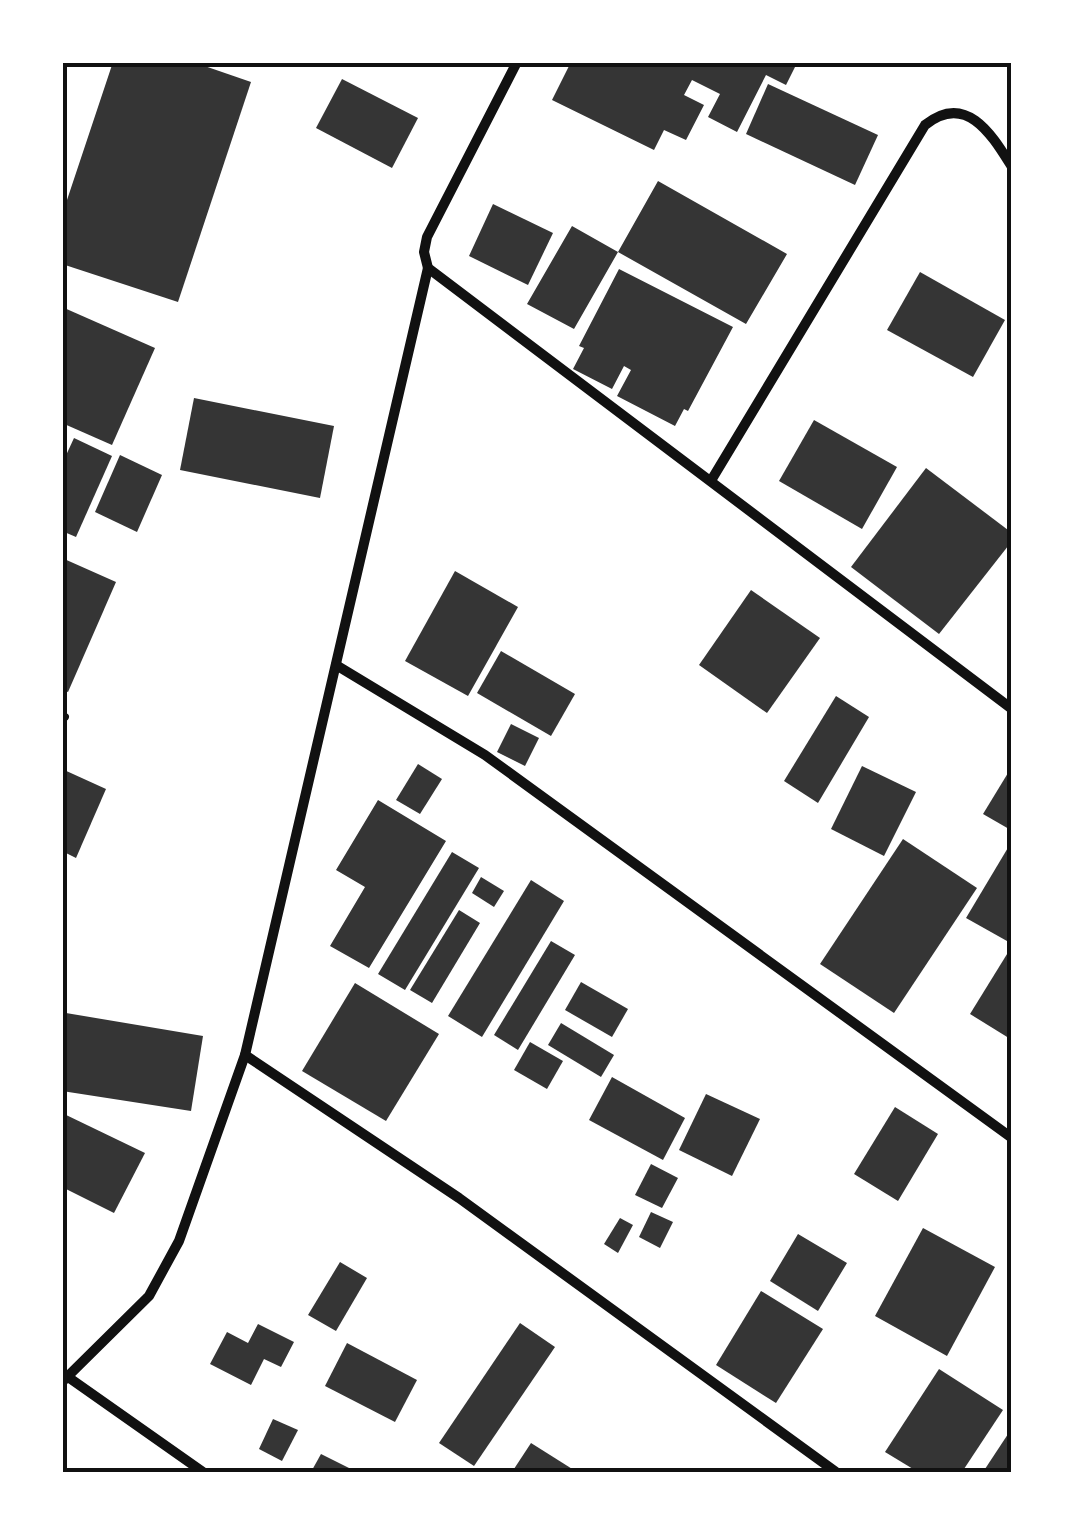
<svg xmlns="http://www.w3.org/2000/svg" width="1074" height="1535" font-family="Barlow,sans-serif">
<style>
.building{fill:#353535}
.lines{fill:none;stroke-linecap:round;stroke-linejoin:round}
.service{stroke:#111;stroke-width:8}
.minor{stroke:#111;stroke-width:10}
.neatline{fill:none;stroke:#111;stroke-width:4}
</style>
<rect width="100%" height="100%" fill="#fff"/>
<!-- building -->
<g class="building">
<polygon points="113,62 193,62 251,82 178,302 62,264 62,215"/>
<polygon points="571,62 786,62 795,67 786,85 766,75 737,132 708,117 720,94 692,80 684,95 704,105 686,140 664,130 654,150 552,100"/>
<polygon points="342,79 418,118 392,168 316,128"/>
<polygon points="768,84 878,135 855,185 746,134"/>
<polygon points="658,181 787,254 746,324 618,252 574,329 527,304 572,226 618,252"/>
<polygon points="493,204 553,233 528,285 469,256"/>
<polygon points="619,269 733,327 688,411 684,409 675,426 617,396 631,370 624,366 612,389 573,369 584,348 579,346"/>
<polygon points="920,272 1005,320 973,377 887,330"/>
<polygon points="62,307 155,348 112,445 62,423"/>
<polygon points="194,398 334,426 320,498 180,470"/>
<polygon points="814,420 897,467 862,529 779,481"/>
<polygon points="74,438 112,456 76,537 62,531 62,464"/>
<polygon points="120,455 162,475 137,532 95,512"/>
<polygon points="926,468 1012,533 1012,541 939,634 851,567"/>
<polygon points="62,558 116,582 68,692 62,690"/>
<polygon points="455,571 518,607 468,696 405,661"/>
<polygon points="751,590 820,638 767,713 699,665"/>
<polygon points="501,651 575,694 551,736 477,693"/>
<polygon points="836,696 869,717 818,803 784,781"/>
<polygon points="511,724 539,738 525,766 497,752"/>
<polygon points="418,764 442,779 420,814 396,800"/>
<polygon points="862,766 916,792 884,856 831,829"/>
<polygon points="62,769 106,789 76,858 62,851"/>
<polygon points="1008,773 1012,775 1009,829 983,814"/>
<polygon points="378,800 446,841 369,968 330,946 365,887 336,870"/>
<polygon points="903,839 977,888 894,1013 820,964"/>
<polygon points="1012,841 1012,934 1007,941 966,918"/>
<polygon points="452,852 479,868 405,990 378,974"/>
<polygon points="481,877 504,891 494,907 472,893"/>
<polygon points="531,880 564,901 482,1037 448,1016"/>
<polygon points="459,910 480,923 432,1003 410,990"/>
<polygon points="551,941 575,955 518,1050 494,1035"/>
<polygon points="1012,946 1012,1040 970,1014"/>
<polygon points="581,982 628,1009 612,1037 565,1010"/>
<polygon points="355,983 439,1034 386,1121 302,1071"/>
<polygon points="66,1013 203,1036 191,1111 62,1091"/>
<polygon points="561,1023 614,1055 601,1077 548,1045"/>
<polygon points="530,1042 563,1061 547,1089 514,1070"/>
<polygon points="612,1077 685,1118 663,1160 589,1120"/>
<polygon points="706,1094 760,1119 732,1176 679,1150"/>
<polygon points="895,1107 938,1134 898,1201 854,1174"/>
<polygon points="62,1113 145,1153 114,1213 62,1187"/>
<polygon points="651,1164 678,1178 662,1208 635,1195"/>
<polygon points="651,1212 673,1222 660,1248 639,1237"/>
<polygon points="620,1218 633,1225 618,1253 604,1244"/>
<polygon points="923,1228 995,1267 947,1356 875,1316"/>
<polygon points="798,1234 847,1263 818,1311 770,1281"/>
<polygon points="340,1262 367,1278 336,1331 308,1315"/>
<polygon points="761,1291 823,1329 776,1403 716,1365"/>
<polygon points="520,1323 555,1347 474,1466 439,1443"/>
<polygon points="258,1324 294,1342 281,1367 264,1359 251,1385 210,1364 227,1332 248,1343"/>
<polygon points="347,1343 417,1380 395,1422 325,1386"/>
<polygon points="939,1369 1003,1410 962,1472 918,1472 885,1452"/>
<polygon points="273,1419 298,1430 282,1461 259,1449"/>
<polygon points="1012,1428 1012,1472 983,1472"/>
<polygon points="531,1443 577,1472 512,1472"/>
<polygon points="321,1454 357,1472 311,1472"/>
</g>
<g class="lines">
<!-- service -->
<polyline class="service" points="62,716 65,717"/>
<!-- minor -->
<g class="minor">
<polyline points="517,62 427,237 424,252 428,268 1012,709"/>
<path d="M 712,479 L 925,125 C 967,91 993,137 1012,167"/>
<polyline points="336,665 485,755 1012,1138"/>
<polyline points="245,1055 459,1198 836,1472"/>
<polyline points="68,1377 203,1472"/>
<polyline points="62,1382 149,1296 179,1241 245,1055 428,268"/>
</g>
</g>
<!-- border -->
<rect width="1074" height="1535" fill="none" stroke="#ffffff" stroke-width="130"/>
<rect x="65" y="65" width="944" height="1405" class="neatline"/>
</svg>
